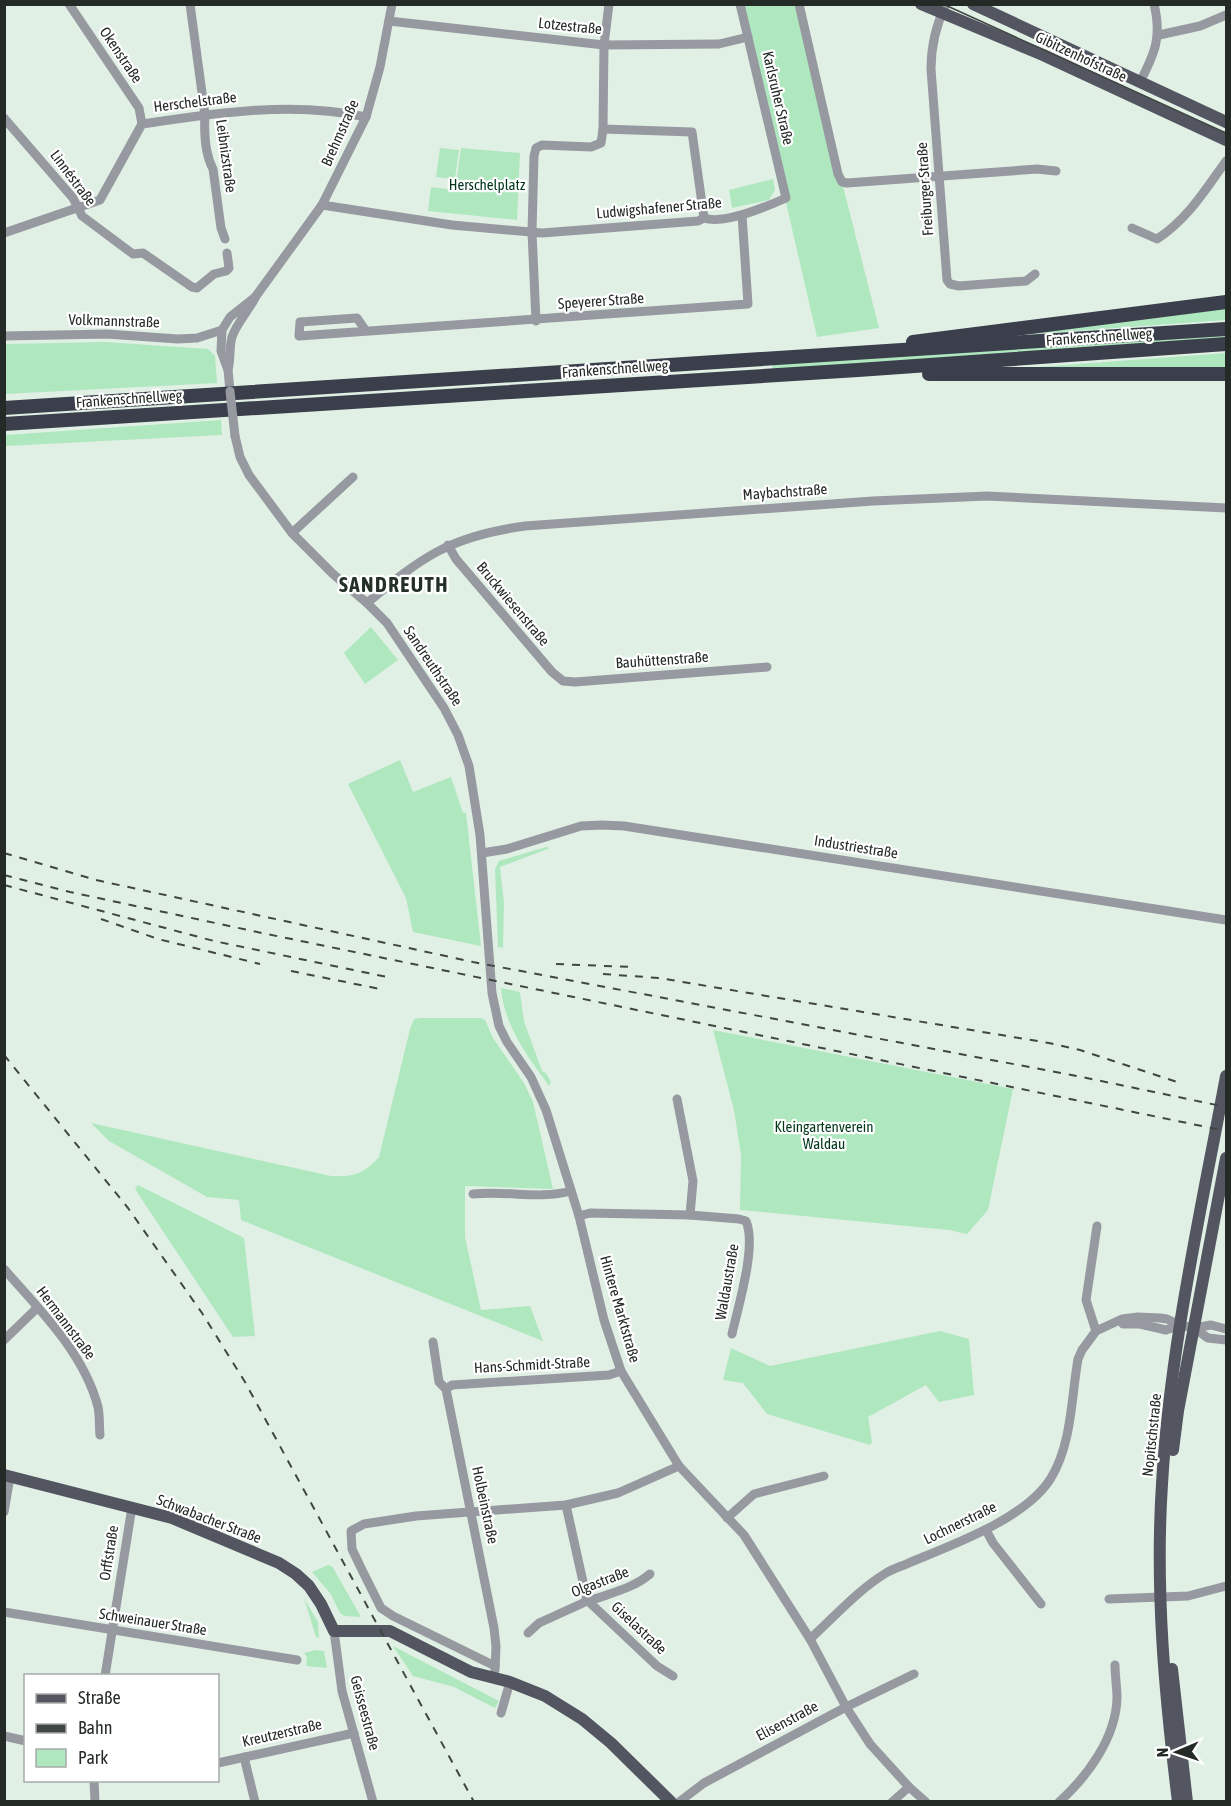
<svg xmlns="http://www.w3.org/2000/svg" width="1231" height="1806" font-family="'Asap Condensed',sans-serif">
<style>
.green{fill:#afe7bf}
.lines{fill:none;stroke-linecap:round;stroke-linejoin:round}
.minor{stroke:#9799a0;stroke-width:9}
.major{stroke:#535661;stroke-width:12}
.highway{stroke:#3b3f4b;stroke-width:14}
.tram{stroke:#404742;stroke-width:1.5}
.rail{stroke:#404742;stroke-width:2;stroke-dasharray:8 8;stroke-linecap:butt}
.minor-bridge{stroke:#9799a0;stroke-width:9}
.labels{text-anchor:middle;stroke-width:4.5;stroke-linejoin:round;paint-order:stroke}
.street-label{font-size:15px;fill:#242a26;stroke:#fff}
.park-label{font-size:15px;fill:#003719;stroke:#fff}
.district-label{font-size:21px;font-weight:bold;letter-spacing:1.5px;fill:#243027;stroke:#fff}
</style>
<rect width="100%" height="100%" fill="#e1f0e5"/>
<!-- green -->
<g class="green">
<polygon points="744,5 797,5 879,328 817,337 787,207"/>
<polygon points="440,148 459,150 455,179 436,177"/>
<polygon points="461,148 520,153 517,220 428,211 431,187 455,190"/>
<polygon points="773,179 775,190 769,200 732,208 729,190"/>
<polygon points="1226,307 1226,320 1033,334 1033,332"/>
<polygon points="1226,334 1226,340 773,370 772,364"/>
<polygon points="105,342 208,349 215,356 217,383 5,394 5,344"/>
<polygon points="1226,353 1226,367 1037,370 1037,367"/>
<polygon points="221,420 222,435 5,446 5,435"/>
<polygon points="371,627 398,660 365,684 344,653"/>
<polygon points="400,760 413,792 451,777 463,813 466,813 481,946 413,932 406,898 348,784"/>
<polygon points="546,847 550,848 500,867 504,903 503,948 498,947 495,869 499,861"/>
<path d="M 501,988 L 520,992 L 524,1021 L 542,1071 L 546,1073 L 551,1082 L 549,1086 C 528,1057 504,1026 501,988 Z"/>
<path d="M 420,1018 L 481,1018 L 485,1020 L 493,1038 L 524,1083 L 533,1102 L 553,1189 L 465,1186 L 465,1237 L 481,1310 L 530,1306 L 543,1341 L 241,1220 L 239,1200 L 207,1197 L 109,1141 L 91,1123 L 331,1176 C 355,1177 363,1174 379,1157 L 410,1029 L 414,1019 Z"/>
<polygon points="713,1030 1013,1089 988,1210 967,1234 949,1230 740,1210 741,1155 734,1110"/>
<polygon points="138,1185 244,1238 255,1336 233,1337 135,1189"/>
<polygon points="940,1331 969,1339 974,1395 939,1402 926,1385 868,1417 872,1442 870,1445 767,1414 743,1383 723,1380 731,1348 770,1366"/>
<polygon points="328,1565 332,1566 361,1617 344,1616 340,1613 330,1593 312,1572"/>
<polygon points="304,1598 318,1622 319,1638 316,1637"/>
<polygon points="393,1646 499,1701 495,1708 454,1687 413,1676"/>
<polygon points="316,1650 324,1651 327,1668 306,1666 307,1657 304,1653"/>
</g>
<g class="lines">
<!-- minor -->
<g class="minor">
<polyline points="69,4 139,108 142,124"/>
<path d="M 190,4 L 205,115 C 204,132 205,154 213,169 L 221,228 L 225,239"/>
<polyline points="799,4 838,174 842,182 847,183 1037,169 1056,171"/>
<path d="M 946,4 C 936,25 931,46 931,69 L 947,280 L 950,284 L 959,286 L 1026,281 L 1035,274"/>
<polyline points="389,21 604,45 719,44 748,37"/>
<polyline points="1159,35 1200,26 1226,15"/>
<path d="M 1140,82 C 1155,53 1162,37 1154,4"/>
<polyline points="4,118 73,198 82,216 133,254 143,253 192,287 197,288 214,274 226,271 229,268 227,253"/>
<polyline points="603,129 692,132 704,218"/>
<path d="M 322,205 L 452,225 L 542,233 L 698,221 L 704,218 C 723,225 768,206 786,198 L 740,4"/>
<path d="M 1132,228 L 1157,239 C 1187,220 1206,189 1226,161"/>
<path d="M 4,233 L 100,200 L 142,124 C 216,113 292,101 366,117"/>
<polyline points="536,321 532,232 534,156 536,148 542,145 591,147 601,143 603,129 604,45 609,4"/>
<polyline points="366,331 357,318 300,322 299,336 748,304 742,215"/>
<polyline points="4,336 107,334 178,339 197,338 222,330"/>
<path d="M 228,370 C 231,358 229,347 232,337 C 236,324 250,309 256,296 L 322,205 L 366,117 L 380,67 L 392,4"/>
<polyline points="230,391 228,370 221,351 222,330 230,317 254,298"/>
<polyline points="235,436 240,457 249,475 292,533 333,574 367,603 387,623 444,708 458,735 469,766 480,835 492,993 499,1026 507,1042 531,1077 546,1110 579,1216 604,1320 621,1371 679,1466 744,1535 810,1639 846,1707 870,1744 909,1787 926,1802"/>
<polyline points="292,533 353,477"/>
<polyline points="448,545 456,559 552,672 563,681 575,682 767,667"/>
<path d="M 367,603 C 423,556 451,536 525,526 L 873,501 L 987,496 L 1226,508"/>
<polyline points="482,853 507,849 581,826 602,825 624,826 1226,920"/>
<polyline points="677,1099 693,1181 690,1215"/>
<path d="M 473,1194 C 506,1190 539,1200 571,1191"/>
<path d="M 579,1216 L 590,1213 L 690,1215 L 739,1219 L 746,1221 C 757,1246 738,1307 732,1334"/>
<path d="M 4,1269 C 40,1310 84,1353 98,1407 C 100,1416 99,1426 100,1435"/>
<polyline points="1123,1324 1140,1324 1166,1330 1180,1325"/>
<polyline points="1194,1328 1208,1338 1226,1340"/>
<polyline points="1096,1331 1086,1300 1097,1226"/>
<polyline points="4,1340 37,1308"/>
<polyline points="433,1342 439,1382 446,1389 494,1628 496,1646 495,1670"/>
<polyline points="446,1389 452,1385 609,1375 621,1371"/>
<polyline points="566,1505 587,1600"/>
<polyline points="4,1512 10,1477"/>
<polyline points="727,1518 754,1494 824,1476"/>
<polyline points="986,1530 993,1543 1041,1604"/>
<polyline points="1109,1599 1188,1596 1226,1586"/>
<polyline points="587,1600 657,1666 673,1676"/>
<polyline points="4,1612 297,1660"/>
<polyline points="334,1631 342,1691 373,1802"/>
<path d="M 528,1633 L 539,1623 L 583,1603 C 588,1598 594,1600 601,1597 C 618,1591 636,1586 650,1574"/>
<path d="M 810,1639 C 834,1617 858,1590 886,1573 C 894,1568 903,1566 911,1562 C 952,1545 1027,1518 1051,1478 C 1072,1443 1071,1399 1078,1359 L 1082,1350 L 1096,1331 L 1122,1319 L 1138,1317 L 1160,1318 L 1167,1319 L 1180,1325 L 1194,1328 L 1211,1325 L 1226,1329"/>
<polyline points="495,1666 393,1616 381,1608 362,1570 352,1549 351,1531 364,1524 416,1516 566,1505 618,1493 679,1466"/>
<polyline points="105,1676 132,1507"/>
<polyline points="501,1713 510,1682"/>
<polyline points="4,1736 26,1741"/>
<polyline points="244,1757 255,1802"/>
<polyline points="218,1763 354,1733"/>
<polyline points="94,1780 95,1802"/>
<polyline points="679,1802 704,1783 846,1707 914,1674"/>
<polyline points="892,1802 909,1787"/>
<path d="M 1059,1802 C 1087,1777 1116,1738 1117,1698 C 1117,1687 1115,1676 1115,1665"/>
</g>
<!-- major -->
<g class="major">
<polyline points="921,4 1043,55 1226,140"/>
<polyline points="973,4 1226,122"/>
<polyline points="1173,1450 1178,1411 1226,1158"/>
<polyline points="4,1475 172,1518 279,1563 296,1574 309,1586 321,1604 334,1631 390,1631 471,1672 510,1682 545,1696 582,1719 611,1743 671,1802"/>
<polyline points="1172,1669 1187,1802"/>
<path d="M 1178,1802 C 1165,1696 1155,1591 1162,1484 C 1170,1346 1201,1211 1226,1076"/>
</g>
<!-- highway -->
<g class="highway">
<polyline points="913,342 1226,302"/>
<polyline points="929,374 1226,374"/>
<polyline points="4,408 1226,329"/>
<polyline points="4,424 858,370 1226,344"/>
</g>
<!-- tram -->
<g class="tram">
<polyline points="943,4 1226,133"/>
<polyline points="4,6 9,4"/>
</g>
<!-- rail -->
<g class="rail">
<polyline points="4,853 96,880 473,962 1082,1077 1226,1107"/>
<polyline points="4,875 70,892 262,933 1226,1131"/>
<polyline points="4,885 214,941 387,977"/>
<polyline points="101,919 158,939 260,964"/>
<polyline points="556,964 632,967"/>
<polyline points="291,971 385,990"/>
<polyline points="603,974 659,978 1049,1043 1080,1050 1183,1084"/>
<polyline points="4,1055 128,1208 202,1313 245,1382 474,1802"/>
</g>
<!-- minor-bridge -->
<polyline class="minor-bridge" points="230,391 235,436"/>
</g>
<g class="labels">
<!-- street labels -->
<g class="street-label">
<text transform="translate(570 26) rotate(6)" y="5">Lotzestraße</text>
<text transform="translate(121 55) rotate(56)" y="5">Okenstraße</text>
<text transform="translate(1081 57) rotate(25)" y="5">Gibitzenhofstraße</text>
<text transform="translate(778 98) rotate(77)" y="5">Karlsruher Straße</text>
<text transform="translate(195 102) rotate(-7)" y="5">Herschelstraße</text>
<text transform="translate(340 133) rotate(-66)" y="5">Brehmstraße</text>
<text transform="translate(226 156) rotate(82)" y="5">Leibnizstraße</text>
<text transform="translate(73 178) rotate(53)" y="5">Linnéstraße</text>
<text transform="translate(925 189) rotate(-94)" y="5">Freiburger Straße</text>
<text transform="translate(659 208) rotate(-5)" y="5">Ludwigshafener Straße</text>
<text transform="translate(601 301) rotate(-4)" y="5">Speyerer Straße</text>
<text transform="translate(114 321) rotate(2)" y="5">Volkmannstraße</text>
<text transform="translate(1099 337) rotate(-4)" y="5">Frankenschnellweg</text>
<text transform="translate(615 369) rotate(-4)" y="5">Frankenschnellweg</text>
<text transform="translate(129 399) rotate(-4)" y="5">Frankenschnellweg</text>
<text transform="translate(785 492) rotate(-4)" y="5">Maybachstraße</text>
<text transform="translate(513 604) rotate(50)" y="5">Bruckwiesenstraße</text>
<text transform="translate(662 660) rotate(-4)" y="5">Bauhüttenstraße</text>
<text transform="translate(433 666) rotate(56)" y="5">Sandreuthstraße</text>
<text transform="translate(856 847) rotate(9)" y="5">Industriestraße</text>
<text transform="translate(727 1282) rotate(-80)" y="5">Waldaustraße</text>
<text transform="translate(620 1309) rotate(74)" y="5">Hintere Marktstraße</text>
<text transform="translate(66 1323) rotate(53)" y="5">Hermannstraße</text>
<text transform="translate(532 1365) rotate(-3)" y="5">Hans-Schmidt-Straße</text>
<text transform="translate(1152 1435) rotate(-84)" y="5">Nopitschstraße</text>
<text transform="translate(485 1505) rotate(78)" y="5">Holbeinstraße</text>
<text transform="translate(209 1519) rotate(21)" y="5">Schwabacher Straße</text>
<text transform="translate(960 1523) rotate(-26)" y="5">Lochnerstraße</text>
<text transform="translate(109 1553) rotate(-81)" y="5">Orffstraße</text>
<text transform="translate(600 1582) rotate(-21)" y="5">Olgastraße</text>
<text transform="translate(153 1622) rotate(9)" y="5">Schweinauer Straße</text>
<text transform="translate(639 1628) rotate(43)" y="5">Giselastraße</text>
<text transform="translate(365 1713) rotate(75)" y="5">Geisseestraße</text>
<text transform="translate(787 1721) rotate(-28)" y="5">Elisenstraße</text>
<text transform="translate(282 1733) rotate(-13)" y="5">Kreutzerstraße</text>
</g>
<!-- park labels -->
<g class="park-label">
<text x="487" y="190">Herschelplatz</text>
<text x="824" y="1132">Kleingartenverein<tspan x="824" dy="17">Waldau</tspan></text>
</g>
<!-- district labels -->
<g class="district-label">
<text x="394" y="592">SANDREUTH</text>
</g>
</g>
<!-- border -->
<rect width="1231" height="1806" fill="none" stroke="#242a26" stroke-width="12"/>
<!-- legend -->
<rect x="24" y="1674" width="195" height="108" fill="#ffffff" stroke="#a7aaa8" stroke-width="1.5"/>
<rect x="36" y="1694" width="30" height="9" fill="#535661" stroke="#a7aaa8" stroke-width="1.5"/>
<text x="78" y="1704" font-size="18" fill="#242a26">Straße</text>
<rect x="36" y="1724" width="30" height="9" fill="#404742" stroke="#a7aaa8" stroke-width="1.5"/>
<text x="78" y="1734" font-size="18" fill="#242a26">Bahn</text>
<rect x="36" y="1749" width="30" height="18" fill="#afe7bf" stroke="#a7aaa8" stroke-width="1.5"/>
<text x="78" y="1764" font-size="18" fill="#242a26">Park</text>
<!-- north arrow -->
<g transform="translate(1177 1752) rotate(268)" stroke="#ffffff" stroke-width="4.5" paint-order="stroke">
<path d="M0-4.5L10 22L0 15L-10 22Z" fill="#242a26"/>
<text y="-9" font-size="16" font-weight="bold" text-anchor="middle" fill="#242a26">N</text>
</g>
</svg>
